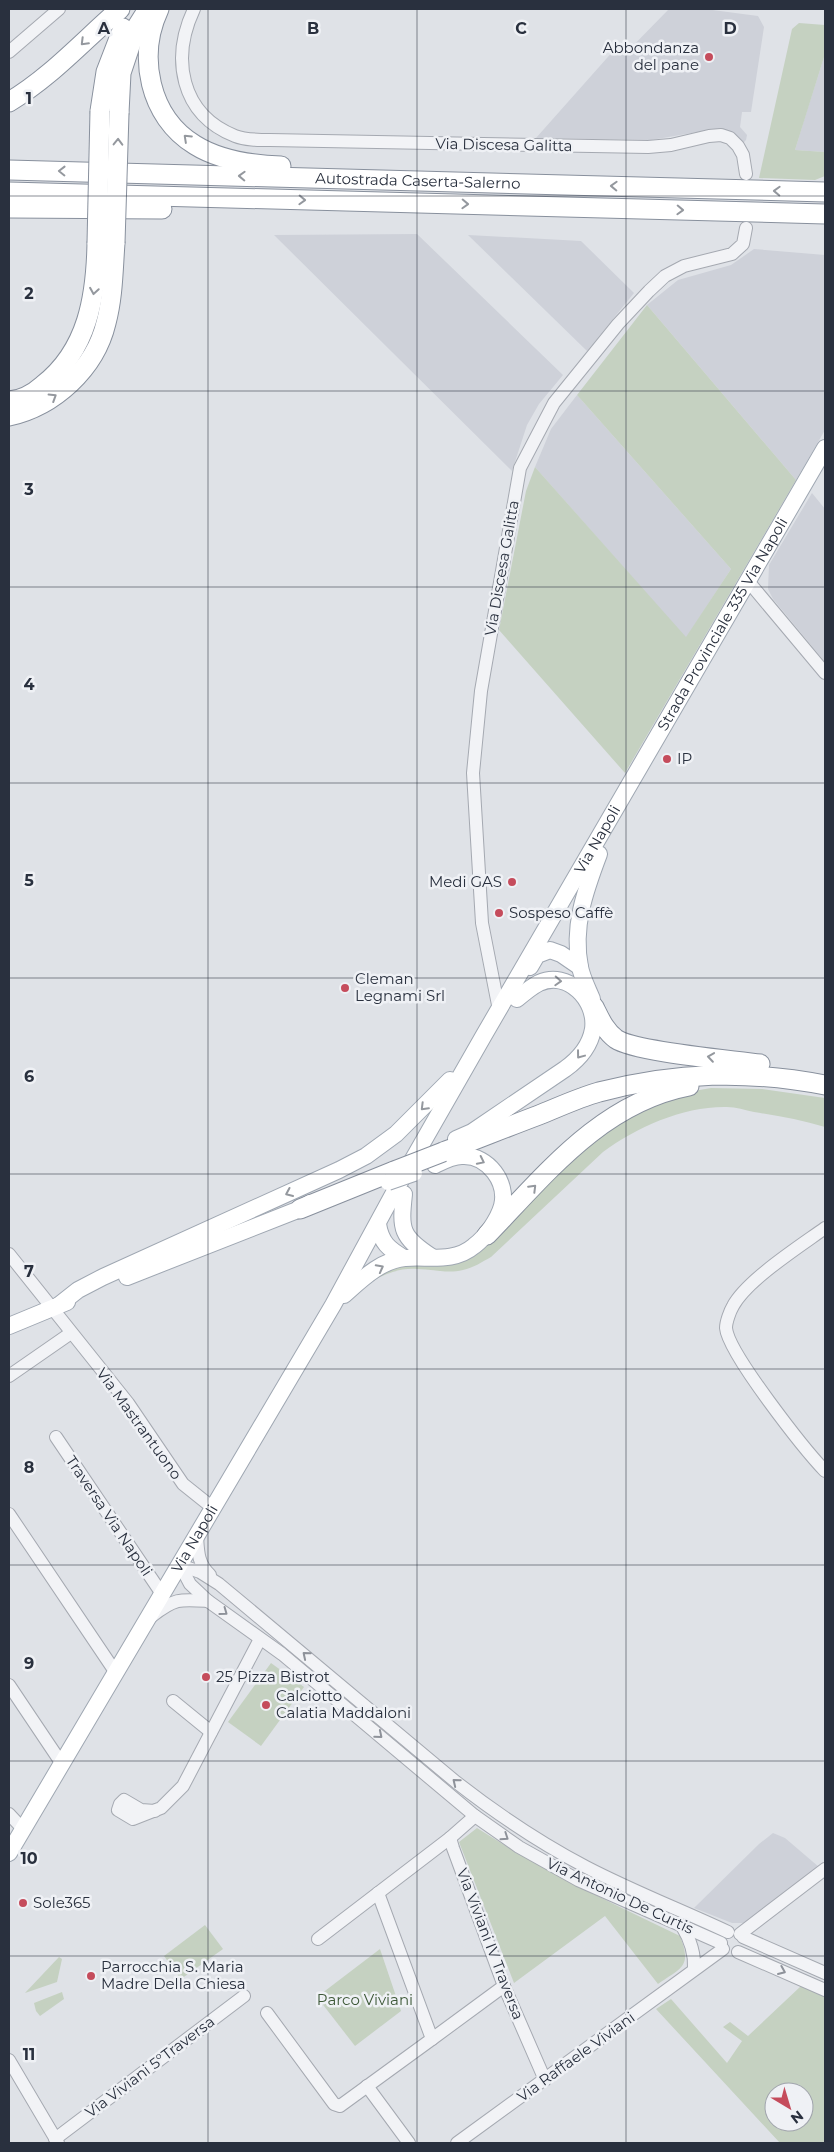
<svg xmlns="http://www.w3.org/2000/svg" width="834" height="2152" font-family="Montserrat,sans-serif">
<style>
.built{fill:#ced1d9}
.green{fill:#c5d1c1;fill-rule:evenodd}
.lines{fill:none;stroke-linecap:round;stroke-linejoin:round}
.minor-casing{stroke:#a5a9b1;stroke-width:14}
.major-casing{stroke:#9fa7b2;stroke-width:18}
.highway-casing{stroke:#88909d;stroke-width:21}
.minor{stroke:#f2f3f6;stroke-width:12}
.major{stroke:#fff;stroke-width:16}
.highway{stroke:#fff;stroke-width:19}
.major-bridge-casing{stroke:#9fa7b2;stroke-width:18;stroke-linecap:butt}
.highway-bridge-casing{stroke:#88909d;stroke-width:21;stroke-linecap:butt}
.major-bridge{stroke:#fff;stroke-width:16}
.highway-bridge{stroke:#fff;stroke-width:19}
.oneway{stroke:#94989e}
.oneway2{stroke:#8e929a}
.grid{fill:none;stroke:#29303e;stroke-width:1;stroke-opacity:0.55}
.poi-dot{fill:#c54c5c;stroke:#eff1f5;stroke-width:2}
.labels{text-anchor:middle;stroke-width:5;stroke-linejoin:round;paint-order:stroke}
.poi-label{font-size:15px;fill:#29303e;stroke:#eff1f5;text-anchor:start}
.street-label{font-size:15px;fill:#29303e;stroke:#eff1f5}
.park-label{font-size:15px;fill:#3d5837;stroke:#eff1f5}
.grid-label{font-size:16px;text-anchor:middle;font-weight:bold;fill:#29303e;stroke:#eff1f5;stroke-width:5;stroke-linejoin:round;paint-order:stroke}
</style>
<rect width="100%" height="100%" fill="#dfe2e7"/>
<!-- built -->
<g class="built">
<polygon points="669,9 705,9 758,16 764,27 751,112 742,112 740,127 747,135 746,140 743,143 726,131 715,129 651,140 536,138 615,49 624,55"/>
<polygon points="825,54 825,152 795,150 806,114"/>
<polygon points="417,234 563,375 539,404 527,425 512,471 274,235"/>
<polygon points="468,235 581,241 634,293 587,351"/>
<polygon points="754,249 825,255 825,430 796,480 647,305 678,280 731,265"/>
<polygon points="577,395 731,569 686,638 535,467 551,429"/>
<polygon points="812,493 825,509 825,662 773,599 768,589 769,565"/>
<polygon points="773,1833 785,1838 819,1867 748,1923 732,1923 694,1908 759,1844"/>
</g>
<!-- green -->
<g class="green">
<polygon points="799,23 825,25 825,54 795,150 825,152 825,176 815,180 759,178 792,29"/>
<polygon points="647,305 796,480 625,773 499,630 526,491 535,467 686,637 731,569 577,395"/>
<path d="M 711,1088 L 762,1089 L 825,1098 L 825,1127 C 802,1120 778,1116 754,1112 C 745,1110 736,1107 727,1107 C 684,1106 637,1127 603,1152 L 491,1257 C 482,1262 473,1268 463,1270 C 447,1274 433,1269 417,1269 C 401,1268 386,1273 373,1281 C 396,1259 409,1264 439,1265 L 589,1140 L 671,1095 Z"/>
<polygon points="271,1663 304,1687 261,1746 228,1722"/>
<path d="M 477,1828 C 542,1870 611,1903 680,1936 C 692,1967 682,1967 658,1984 L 605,1916 L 514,1983 L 459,1842 Z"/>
<polygon points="205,1925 223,1949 181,1979 164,1956"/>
<polygon points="380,1949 401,2011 355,2046 317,1997"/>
<polygon points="59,1957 62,1959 57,1982 25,1993"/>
<path d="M 801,1986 L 825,1996 L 825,2143 L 780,2143 L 656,2009 L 671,1999 L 727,2063 L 742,2041 L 723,2027 L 730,2022 L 748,2036 ZM 774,2092 L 804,2092 L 804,2122 L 774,2122 Z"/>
<polygon points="62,1992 64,1999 40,2016 36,2011 34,2003"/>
</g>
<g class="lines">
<!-- minor casing -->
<g class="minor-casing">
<g id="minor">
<path d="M 194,9 C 171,58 180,114 235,136 C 245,140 258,140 270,140 L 648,147 L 671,145 L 709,136 L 721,135 L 730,138 L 738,146 L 743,155 L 746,174"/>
<polyline points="9,52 59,9"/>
<polyline points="748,581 825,673"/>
<polyline points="499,1010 482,923 473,773 481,691 520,468 554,403 618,324 649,291 665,276 684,266 732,254 743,244 746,228"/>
<path d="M 825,1228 C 800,1246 747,1280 733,1306 C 730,1311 726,1322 726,1328 C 728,1353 805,1450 825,1471"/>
<polyline points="9,1254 128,1403 183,1484 213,1508"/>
<polyline points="9,1376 71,1333"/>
<polyline points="56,1437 162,1594"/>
<polyline points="9,1514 116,1673"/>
<path d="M 197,1536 C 198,1552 198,1564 210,1575"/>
<polyline points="180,1565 190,1584 208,1601 282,1654 475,1816 519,1847 578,1880 721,1943"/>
<path d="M 180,1565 L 200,1572 L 219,1584 L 456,1782 C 497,1814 540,1843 586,1867 C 632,1891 681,1910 728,1932"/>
<path d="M 152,1616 C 175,1598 180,1599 208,1601"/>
<polyline points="9,1685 62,1764"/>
<polyline points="173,1701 211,1732"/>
<polyline points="155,1811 141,1810 124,1800 120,1804 118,1810 133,1819 161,1808 183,1786 260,1639"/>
<polyline points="9,1814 23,1829"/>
<polyline points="475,1816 450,1838 453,1848 504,1986 545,2080"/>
<path d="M 682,1926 C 690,1939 695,1953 694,1969"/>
<polyline points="740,1934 825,1869"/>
<polyline points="743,1937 825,1973"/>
<polyline points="318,1939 450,1838"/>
<polyline points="738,1952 825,1990"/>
<polyline points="267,2013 334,2104 340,2106 432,2039 378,1893"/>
<polyline points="432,2039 504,1986"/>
<polyline points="9,2060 58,2143"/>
<polyline points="367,2086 409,2143"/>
<polyline points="55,2139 244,1996"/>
<polyline points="457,2143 723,1949"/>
</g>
</g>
<!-- major casing -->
<g class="major-casing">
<g id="major">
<polyline points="530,967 537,955 550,950 561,954 580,967"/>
<path d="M 592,999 C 588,989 582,978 580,967 C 572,927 585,891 599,854"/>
<path d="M 456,1139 L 472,1132 L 565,1069 C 579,1059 590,1047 593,1029 C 597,1000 568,970 539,983 C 531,987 524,993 517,999"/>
<path d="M 404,1194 C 400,1230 401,1237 432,1257"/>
<path d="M 378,1224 C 381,1243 389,1249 404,1258"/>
<polyline points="127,1277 300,1209 310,1203"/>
<path d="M 344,1295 C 361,1280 381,1260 405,1258 C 429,1256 454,1263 474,1246 C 486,1237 498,1220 502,1206 C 508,1182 488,1156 464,1156 C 454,1155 443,1161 435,1165"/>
<polyline points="59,1305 78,1290 103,1277 339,1170 366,1156 396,1134 450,1080"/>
<polyline points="9,1326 67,1302"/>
<path id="s1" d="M 9,1853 L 333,1305 L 396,1189 L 484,1035 L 825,448"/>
</g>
</g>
<!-- highway casing -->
<g class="highway-casing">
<g id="highway">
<path d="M 159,9 C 137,56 149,117 195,145 C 219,160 253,165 281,166"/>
<path d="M 9,102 C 51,77 83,41 120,9"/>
<polyline points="100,111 106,72 123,28"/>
<polyline points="119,113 121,73 136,28 148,9"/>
<path id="s2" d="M 9,170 L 825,192"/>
<polyline points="9,192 825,214"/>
<polyline points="9,208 162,209"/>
<path d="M 9,401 C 21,400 34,393 43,385 C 88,350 96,296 97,243"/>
<path d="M 9,416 C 54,406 95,369 106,323 C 113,297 113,270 115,243"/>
<path d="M 594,1007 C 600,1019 605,1031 616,1039 C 635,1052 732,1060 760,1064"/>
<path d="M 443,1152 C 475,1140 507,1127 539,1115 C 559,1107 578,1098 599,1092 C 676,1072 748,1070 825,1085"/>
<polyline points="300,1209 394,1171"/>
<path d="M 487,1235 C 546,1174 601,1103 689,1086"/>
</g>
</g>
<!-- minor -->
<use href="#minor" class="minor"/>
<!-- major -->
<use href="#major" class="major"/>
<!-- highway -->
<use href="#highway" class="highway"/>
<!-- major-bridge casing -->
<g class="major-bridge-casing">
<polyline id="major-bridge" points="388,1182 414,1173"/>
</g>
<!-- highway-bridge casing -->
<g class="highway-bridge-casing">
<g id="highway-bridge">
<polyline points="97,243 100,111"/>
<polyline points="115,243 119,113"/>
<polyline points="394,1171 443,1152"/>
</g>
</g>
<!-- major-bridge -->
<use href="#major-bridge" class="major-bridge"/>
<!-- highway-bridge -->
<use href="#highway-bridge" class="highway-bridge"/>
</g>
<!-- one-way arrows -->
<defs><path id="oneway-chevron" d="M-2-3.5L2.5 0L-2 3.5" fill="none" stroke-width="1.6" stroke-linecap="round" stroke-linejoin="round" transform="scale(1.25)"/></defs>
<g class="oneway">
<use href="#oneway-chevron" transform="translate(84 42) rotate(135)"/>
<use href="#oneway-chevron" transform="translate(187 138) rotate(-137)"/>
<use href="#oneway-chevron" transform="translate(118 142) rotate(-89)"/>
<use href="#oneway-chevron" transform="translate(62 171) rotate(-179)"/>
<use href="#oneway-chevron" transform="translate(242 176) rotate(-178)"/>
<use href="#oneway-chevron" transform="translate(614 186) rotate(-178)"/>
<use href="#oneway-chevron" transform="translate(777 191) rotate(-178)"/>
<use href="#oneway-chevron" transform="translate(302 200) rotate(2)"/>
<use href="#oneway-chevron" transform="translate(465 204) rotate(2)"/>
<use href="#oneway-chevron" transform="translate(680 210) rotate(2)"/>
<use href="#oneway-chevron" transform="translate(94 291) rotate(99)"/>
<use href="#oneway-chevron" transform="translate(53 397) rotate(-32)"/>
<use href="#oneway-chevron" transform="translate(558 981) rotate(3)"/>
<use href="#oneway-chevron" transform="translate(580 1055) rotate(127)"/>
<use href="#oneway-chevron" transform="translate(711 1057) rotate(-172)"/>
<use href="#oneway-chevron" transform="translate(424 1107) rotate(135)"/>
<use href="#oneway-chevron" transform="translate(481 1161) rotate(26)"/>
<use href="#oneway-chevron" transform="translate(533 1188) rotate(-45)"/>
<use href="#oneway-chevron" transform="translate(289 1193) rotate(156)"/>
<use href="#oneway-chevron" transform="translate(380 1268) rotate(-28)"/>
</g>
<g class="oneway2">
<use href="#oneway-chevron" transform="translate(224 1612) rotate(36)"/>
<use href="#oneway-chevron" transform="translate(306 1655) rotate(-140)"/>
<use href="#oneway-chevron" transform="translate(379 1735) rotate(40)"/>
<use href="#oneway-chevron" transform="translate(456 1782) rotate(-141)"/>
<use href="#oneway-chevron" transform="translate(505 1837) rotate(34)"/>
<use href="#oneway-chevron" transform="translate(782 1971) rotate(23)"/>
</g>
<!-- grid -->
<path class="grid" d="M 208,9 L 208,2143M 417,9 L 417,2143M 626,9 L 626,2143M 9,196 L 825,196M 9,391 L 825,391M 9,587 L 825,587M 9,783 L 825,783M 9,978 L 825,978M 9,1174 L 825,1174M 9,1369 L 825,1369M 9,1565 L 825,1565M 9,1761 L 825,1761M 9,1956 L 825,1956"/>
<!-- markers -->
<g class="poi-dot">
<circle cx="709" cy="57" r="5"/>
<circle cx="667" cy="759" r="5"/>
<circle cx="512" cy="882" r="5"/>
<circle cx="499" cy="913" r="5"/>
<circle cx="345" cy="988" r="5"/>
<circle cx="206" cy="1677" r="5"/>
<circle cx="266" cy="1705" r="5"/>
<circle cx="23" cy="1903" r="5"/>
<circle cx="91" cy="1976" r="5"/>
</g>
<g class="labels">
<!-- poi labels -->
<g class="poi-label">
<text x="699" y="53" text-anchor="end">Abbondanza<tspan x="699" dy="17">del pane</tspan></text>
<text x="677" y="764">IP</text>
<text x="502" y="887" text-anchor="end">Medi GAS</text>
<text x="509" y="918">Sospeso Caffè</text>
<text x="355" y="984">Cleman<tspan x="355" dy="17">Legnami Srl</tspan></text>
<text x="216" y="1682">25 Pizza Bistrot</text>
<text x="276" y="1701">Calciotto<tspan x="276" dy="17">Calatia Maddaloni</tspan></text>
<text x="33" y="1908">Sole365</text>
<text x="101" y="1972">Parrocchia S. Maria<tspan x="101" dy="17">Madre Della Chiesa</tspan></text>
</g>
<!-- street labels -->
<g class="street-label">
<text transform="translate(504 145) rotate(1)" y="5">Via Discesa Galitta</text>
<text dy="5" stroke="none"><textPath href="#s2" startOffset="409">Autostrada Caserta-Salerno</textPath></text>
<text transform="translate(502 568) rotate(-80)" y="5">Via Discesa Galitta</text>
<text dy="5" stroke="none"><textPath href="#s1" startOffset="1421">Strada Provinciale 335 Via Napoli</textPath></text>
<text dy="5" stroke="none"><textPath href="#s1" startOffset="1172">Via Napoli</textPath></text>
<text transform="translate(139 1424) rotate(54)" y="5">Via Mastrantuono</text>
<text transform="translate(109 1516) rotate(56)" y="5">Traversa Via Napoli</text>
<text dy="5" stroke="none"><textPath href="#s1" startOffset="365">Via Napoli</textPath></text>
<text transform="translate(620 1896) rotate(25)" y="5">Via Antonio De Curtis</text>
<text transform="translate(490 1944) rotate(69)" y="5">Via Viviani IV Traversa</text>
<text transform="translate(576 2057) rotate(-36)" y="5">Via Raffaele Viviani</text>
<text transform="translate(150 2067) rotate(-37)" y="5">Via Viviani 5°Traversa</text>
</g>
<!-- park labels -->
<g class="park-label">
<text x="365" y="2005">Parco Viviani</text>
</g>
</g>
<g class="grid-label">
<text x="104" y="34">A</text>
<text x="313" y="34">B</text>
<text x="521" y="34">C</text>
<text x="730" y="34">D</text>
<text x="29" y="104">1</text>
<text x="29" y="299">2</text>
<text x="29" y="495">3</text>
<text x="29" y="690">4</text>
<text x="29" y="886">5</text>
<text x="29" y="1082">6</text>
<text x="29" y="1277">7</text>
<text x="29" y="1473">8</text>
<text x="29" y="1669">9</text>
<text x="29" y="1864">10</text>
<text x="29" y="2060">11</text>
</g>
<!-- border -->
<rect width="834" height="2152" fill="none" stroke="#29303e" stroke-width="20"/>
<!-- north arrow -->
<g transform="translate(789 2107) rotate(142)"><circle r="24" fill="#eff1f5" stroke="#a0a4ac"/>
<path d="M0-4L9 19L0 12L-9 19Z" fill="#c54c5c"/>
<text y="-8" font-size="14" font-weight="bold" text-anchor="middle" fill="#29303e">N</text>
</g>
</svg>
